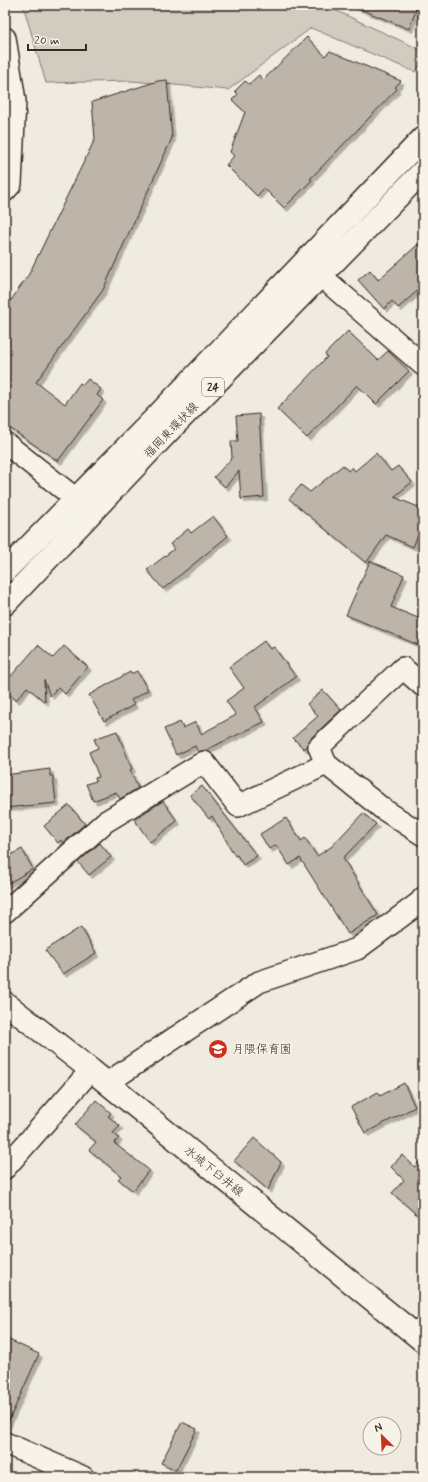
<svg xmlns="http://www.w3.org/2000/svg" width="428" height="1482" font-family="Mynerve,'Klee One',sans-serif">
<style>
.green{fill:#d1cbc0;stroke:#867a6f}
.building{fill:#bdb5aa;stroke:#3b2a1e;filter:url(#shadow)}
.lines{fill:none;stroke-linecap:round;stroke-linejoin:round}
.minor-casing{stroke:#3b2a1e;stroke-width:24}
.major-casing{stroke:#3b2a1e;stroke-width:25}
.minor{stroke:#f7f3e8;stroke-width:21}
.major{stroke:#f7f3e8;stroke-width:22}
.labels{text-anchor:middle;stroke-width:3;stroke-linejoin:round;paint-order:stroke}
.shield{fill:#f7f3e8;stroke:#73665b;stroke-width:1}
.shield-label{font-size:11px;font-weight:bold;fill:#3b2a1e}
.street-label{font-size:12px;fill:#3b2a1e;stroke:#f7f3e8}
.poi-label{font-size:12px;fill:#3b2a1e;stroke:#f7f3e8;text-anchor:start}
</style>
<defs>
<filter id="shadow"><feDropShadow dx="3.5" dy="3.5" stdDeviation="0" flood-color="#0004"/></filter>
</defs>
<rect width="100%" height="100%" fill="#efebe0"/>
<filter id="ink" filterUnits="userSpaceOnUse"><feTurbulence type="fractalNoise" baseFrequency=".025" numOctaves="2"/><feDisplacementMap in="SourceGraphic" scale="8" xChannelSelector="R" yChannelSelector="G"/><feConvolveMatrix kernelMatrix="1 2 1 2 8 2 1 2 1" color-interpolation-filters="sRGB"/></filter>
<g filter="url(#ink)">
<!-- green -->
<polygon class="green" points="23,5 324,5 423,51 423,62 415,72 311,28 228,90 132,81 46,83"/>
<!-- building -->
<g class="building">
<polygon points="350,5 418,5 409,29"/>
<polygon points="307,37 325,56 330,51 401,81 395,87 397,89 310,179 312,180 284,208 264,188 257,196 226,165 234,156 230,152 245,112 232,100 238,94 235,91 245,81 249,84 259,75 263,80"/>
<polygon points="167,80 172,138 103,290 36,382 65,404 80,383 83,385 88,379 101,389 97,395 103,400 58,461 5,425 5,309 29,274 95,139 92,102 158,81"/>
<polygon points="423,240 423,286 398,308 392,301 384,309 358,280 370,270 378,280"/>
<polygon points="348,331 378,360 388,351 409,371 376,404 357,385 307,438 277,409 327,357 325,354"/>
<polygon points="259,414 264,497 241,499 239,471 225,487 214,477 232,458 231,441 238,441 236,416"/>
<polygon points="376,453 391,471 398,466 412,482 394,497 423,509 423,523 413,547 386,535 366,563 289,499 301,485 310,492 343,465 348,471 352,467 355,471"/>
<polygon points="213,516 228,536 163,589 147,570 174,549 170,544 188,529 191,533"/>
<polygon points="370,561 404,575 391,607 423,620 423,647 346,615"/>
<polygon points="264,641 270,649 274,647 296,677 255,707 264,722 206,750 198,752 195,746 176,755 164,729 180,722 183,728 196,722 201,734 236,715 226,701 244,688 229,667"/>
<polygon points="38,645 53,658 64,646 88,667 65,694 58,687 50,696 44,680 45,702 27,687 16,700 5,691 5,683"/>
<polygon points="137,671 148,690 131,700 134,705 104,721 89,695 130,672 131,674"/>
<polygon points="323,690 341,710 311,738 307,746 304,749 293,738 318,716 307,704"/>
<polygon points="117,731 132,769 130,770 138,788 120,799 116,792 93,801 86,784 96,781 95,778 99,777 89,752 98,748 94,739"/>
<polygon points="50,769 50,776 53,776 56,803 5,808 5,775"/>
<polygon points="202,786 250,847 257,856 243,865 237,855 235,856 212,816 209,819 190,795"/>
<polygon points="163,801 177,821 150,842 134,819"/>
<polygon points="69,805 85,824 63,843 61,840 58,843 44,826"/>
<polygon points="363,813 376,824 343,858 378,915 348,934 300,858 289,865 276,845 269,849 260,834 286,818 301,841 305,838 317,856 331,847"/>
<polygon points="100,843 111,857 89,875 78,862"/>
<polygon points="22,849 33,869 5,885 5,858"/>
<polygon points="81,927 96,953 63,974 45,950"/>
<polygon points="404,1083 415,1107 365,1133 351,1107 378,1092 380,1096"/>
<polygon points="96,1100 111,1113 108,1116 120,1126 113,1133 119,1138 114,1143 149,1170 133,1191 118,1179 121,1176 89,1150 96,1142 75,1125"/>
<polygon points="254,1138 281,1162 268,1190 234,1161"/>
<polygon points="402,1155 415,1167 423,1158 423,1220 392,1193 404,1180 391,1167"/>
<polygon points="5,1338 39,1354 5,1429"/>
<polygon points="182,1422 197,1429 176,1470 161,1463"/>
</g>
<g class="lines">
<!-- minor casing -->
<g class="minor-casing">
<g id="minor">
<polyline points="5,38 15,101 11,184 5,191"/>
<polyline points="321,276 423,365"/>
<polyline points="5,443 76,499"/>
<polyline points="326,764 383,809 423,835"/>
<polyline points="5,912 105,822 204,762 238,806 326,764 319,747 403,668 423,686"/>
<polyline points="107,1083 259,982 357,949 419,903 423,898"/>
<polyline points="5,1168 91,1070"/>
<polyline points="5,1443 83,1477"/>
</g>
</g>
<!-- major casing -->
<g class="major-casing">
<g id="major">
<polyline points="5,571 156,417 423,138"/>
<polyline points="5,604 168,432 423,171"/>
<polyline points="5,1003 91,1070 423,1341"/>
</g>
</g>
<!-- minor -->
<use href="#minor" class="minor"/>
<!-- major -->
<use href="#major" class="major"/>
</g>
</g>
<!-- icons -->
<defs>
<g id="school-disc" transform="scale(1)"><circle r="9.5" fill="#c8321e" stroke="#f7f3e8"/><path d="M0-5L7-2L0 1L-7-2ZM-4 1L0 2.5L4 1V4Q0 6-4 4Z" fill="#fff"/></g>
</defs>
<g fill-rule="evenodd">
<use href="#school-disc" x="218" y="1049"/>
</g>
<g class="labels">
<!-- shield labels -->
<rect class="shield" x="202" y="378" width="22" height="18" rx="3"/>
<g class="shield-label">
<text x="213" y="391">24</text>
</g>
<!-- street labels -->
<g class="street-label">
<text transform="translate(171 430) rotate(-46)" y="4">福岡東環状線</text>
<text transform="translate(214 1171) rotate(39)" y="4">水城下臼井線</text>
</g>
<!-- poi labels -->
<g class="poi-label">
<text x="232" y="1053">月隈保育園</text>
</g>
</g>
<!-- margin -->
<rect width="428" height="1482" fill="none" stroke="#f7f3e8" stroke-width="20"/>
<rect x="10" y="10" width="408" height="1462" fill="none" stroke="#3b2a1e" stroke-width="1.5" filter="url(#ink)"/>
<!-- north arrow -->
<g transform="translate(382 1436) rotate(336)"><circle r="19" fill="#f7f3e8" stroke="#aca397"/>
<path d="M0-3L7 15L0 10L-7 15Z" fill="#c8321e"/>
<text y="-6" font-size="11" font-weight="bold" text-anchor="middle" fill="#3b2a1e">N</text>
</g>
<!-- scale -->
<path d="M28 44v6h58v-6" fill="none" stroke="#3b2a1e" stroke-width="2"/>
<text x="34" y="44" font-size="12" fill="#3b2a1e" stroke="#f7f3e8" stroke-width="3" paint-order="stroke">20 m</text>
</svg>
